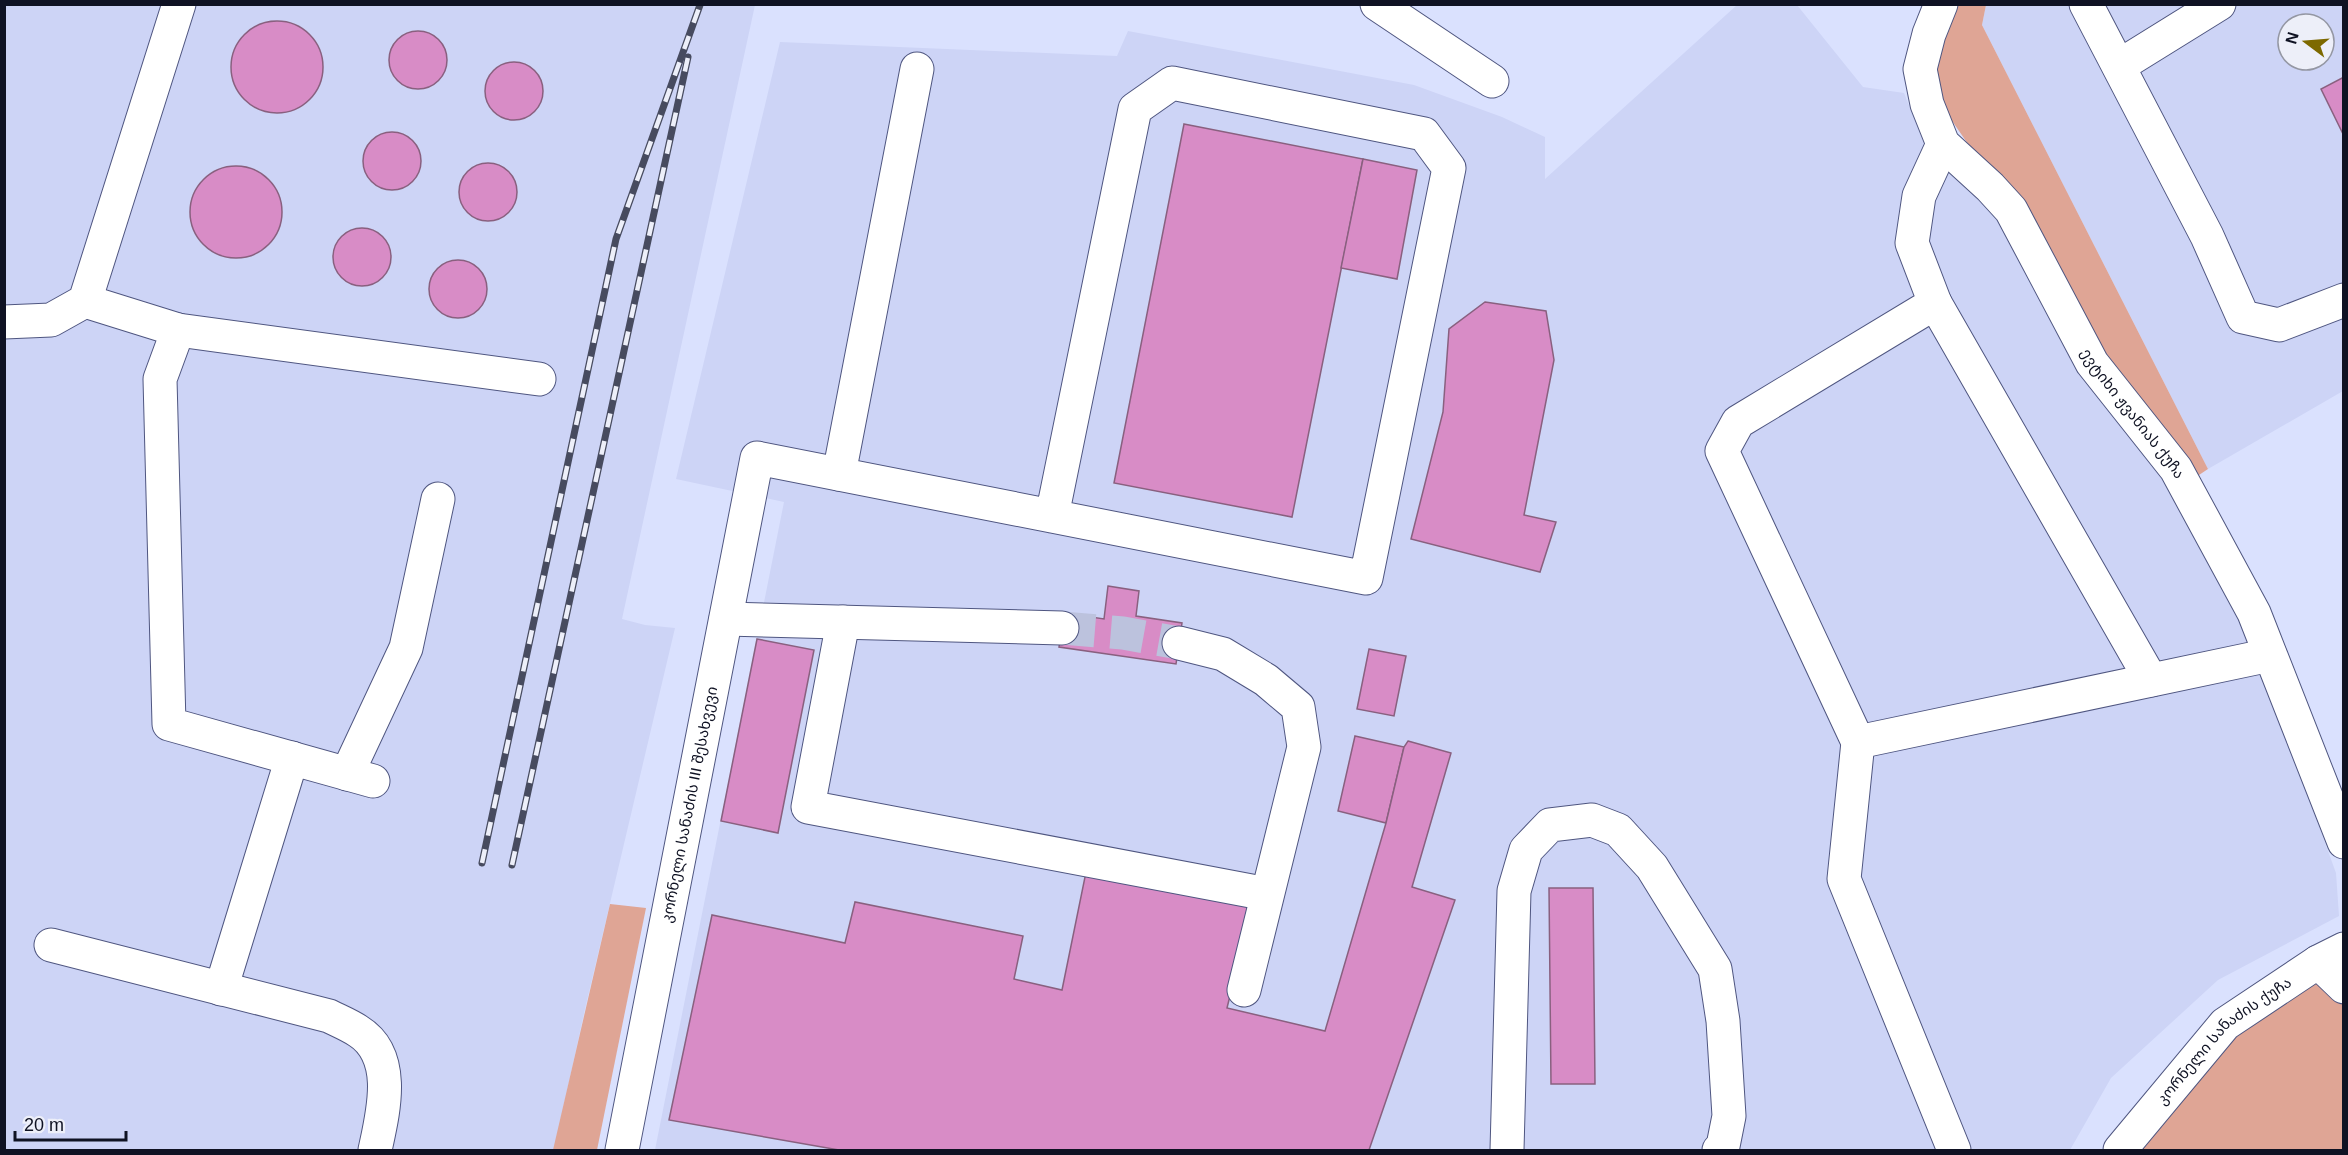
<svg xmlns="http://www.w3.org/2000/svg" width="2348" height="1155" font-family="Arial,'Noto Sans Georgian',sans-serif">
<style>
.built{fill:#cdd4f6;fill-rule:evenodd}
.green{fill:#dfa595}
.building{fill:#d88cc6;stroke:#89607f;stroke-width:1.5}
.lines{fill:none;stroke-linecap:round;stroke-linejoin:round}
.minor-tunnel{stroke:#bcc2dd;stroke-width:33;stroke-dasharray:33 16;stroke-linecap:butt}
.minor-casing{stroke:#4f5680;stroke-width:35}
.minor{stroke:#fff;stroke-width:33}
.rail-casing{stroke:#474b5f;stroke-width:7}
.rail{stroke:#edeff9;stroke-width:4.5;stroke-dasharray:14;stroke-linecap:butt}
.labels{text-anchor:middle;stroke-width:4.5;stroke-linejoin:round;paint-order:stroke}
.street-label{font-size:15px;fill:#0f1223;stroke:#edeff9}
</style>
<rect width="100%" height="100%" fill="#dae1fe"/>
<!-- built -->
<g class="built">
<polygon points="5,5 755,5 622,619 645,625 675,628 585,1009 554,1150 5,1150"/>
<polygon points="1737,5 1797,5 1863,87 1904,93 1923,140 1958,177 1987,202 2170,484 2248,631 2336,873 2339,916 2218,980 2111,1078 2070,1150 655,1150 784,502 676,479 780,42 1117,56 1128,31 1414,85 1502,117 1545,137 1545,179"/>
<path d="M 1986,5 L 2343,5 L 2343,391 L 2208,469 L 1982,25 ZM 2288,24 L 2324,24 L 2324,60 L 2288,60 Z"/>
</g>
<!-- green -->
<g class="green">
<polygon points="1949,5 1986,5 1982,25 2208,469 2196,477 2101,354 1990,169 1968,144 1948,115 1931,76"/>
<polygon points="610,904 646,908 597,1150 553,1150"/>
<polygon points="2315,970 2343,998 2343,1150 2131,1150 2234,1030"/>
</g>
<!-- building -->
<g class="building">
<circle cx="277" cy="67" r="46"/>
<circle cx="418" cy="60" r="29"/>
<circle cx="514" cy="91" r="29"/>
<polygon points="2344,77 2344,136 2321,89"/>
<polygon points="1184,124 1363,159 1292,517 1114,483"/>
<circle cx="392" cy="161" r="29"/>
<polygon points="1363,159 1417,170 1397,279 1341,268"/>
<circle cx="488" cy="192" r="29"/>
<circle cx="236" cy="212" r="46"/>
<circle cx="362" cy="257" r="29"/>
<circle cx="458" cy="289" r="29"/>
<polygon points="1485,302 1546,311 1554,360 1524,515 1556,522 1540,572 1411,539 1443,412 1449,329"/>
<polygon points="1108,586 1139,591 1136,616 1182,623 1176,664 1059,647 1064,613 1104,619"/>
<polygon points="757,639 814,650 778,833 721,821"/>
<polygon points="1369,649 1406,656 1394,716 1357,709"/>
<polygon points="1355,736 1404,747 1386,823 1338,811"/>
<polygon points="1408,741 1451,753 1412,887 1455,900 1369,1150 839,1150 669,1120 712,915 845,943 855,902 1023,936 1014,979 1062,990 1086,872 1253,902 1227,1008 1325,1031 1386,823 1404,747"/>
<polygon points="1549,888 1593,888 1595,1084 1551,1084"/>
</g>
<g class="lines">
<!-- minor-tunnel -->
<polyline class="minor-tunnel" points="1062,628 1123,633 1179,643"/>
<!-- minor casing -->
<g class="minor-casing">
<g id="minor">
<polyline points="1377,4 1492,81"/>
<path id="s1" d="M 1941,4 L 1929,34 L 1920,69 L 1927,104 L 1943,144 L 1990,187 L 2011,210 L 2092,363 L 2176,469 L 2254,613 L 2344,842"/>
<polyline points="2086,4 2207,236 2243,317 2279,325 2344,300"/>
<polyline points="2119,66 2219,4"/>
<polyline points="1943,144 1919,196 1912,243 1935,303 1738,422 1722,451 1858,742 1844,879 1954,1150"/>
<polyline points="85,301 178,330 539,379"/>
<polyline points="1935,303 2151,680"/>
<polyline points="4,322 51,320 85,301 179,4"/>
<polyline points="178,330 160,379 169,724 373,781"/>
<polyline points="839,474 917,69"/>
<polyline points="726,619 1062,628"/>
<polyline points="843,622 808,807 1267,894"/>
<polyline points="1179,643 1223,654 1266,680 1298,707 1304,747 1244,990"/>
<polyline points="1858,742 2270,655"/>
<polyline points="347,774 406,648 438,499"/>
<path d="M 51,945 L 329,1016 C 339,1021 349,1025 358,1031 C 398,1056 383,1113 375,1150"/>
<polyline points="2318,962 2344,987"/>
<polyline points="221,989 292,758"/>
<path id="s2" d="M 622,1150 L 757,458 L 1366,578 L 1449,168 L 1424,134 L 1172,83 L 1135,109 L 1052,516"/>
<polyline points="1507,1150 1514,891 1526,850 1550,825 1592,820 1618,830 1652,867 1715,969 1723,1021 1729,1116 1723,1146 1719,1150"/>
<path id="s3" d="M 2120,1150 L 2225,1024 L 2318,962 L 2344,949"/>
</g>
</g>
<!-- minor -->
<use href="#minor" class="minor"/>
<!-- rail casing -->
<g class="rail-casing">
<g id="rail">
<polyline points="482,863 616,239 700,5"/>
<polyline points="512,865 688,57"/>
</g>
</g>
<!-- rail -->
<use href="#rail" class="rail"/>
</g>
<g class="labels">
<!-- street labels -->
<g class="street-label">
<text dy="5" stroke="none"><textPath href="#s1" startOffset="480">ევტიხი ჟვანიას ქუჩა</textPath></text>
<text dy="5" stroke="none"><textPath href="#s2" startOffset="352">კორნელი სანაძის III შესახვევი</textPath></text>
<text dy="5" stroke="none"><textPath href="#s3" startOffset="152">კორნელი სანაძის ქუჩა</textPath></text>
</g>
</g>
<!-- border -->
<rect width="2348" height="1155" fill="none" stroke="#0f1223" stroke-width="12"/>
<!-- north arrow -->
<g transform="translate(2306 42) rotate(286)"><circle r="28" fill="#edeff9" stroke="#9497a3" stroke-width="1.5"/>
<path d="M0-4.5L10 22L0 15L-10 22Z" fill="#7d6900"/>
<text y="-9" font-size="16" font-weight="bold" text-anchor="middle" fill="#0f1223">N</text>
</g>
<!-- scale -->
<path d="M15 1131v9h111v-9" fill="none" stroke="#0f1223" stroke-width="3"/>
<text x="24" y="1131" font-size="18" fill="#0f1223" stroke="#edeff9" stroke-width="4.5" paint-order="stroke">20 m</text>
</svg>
